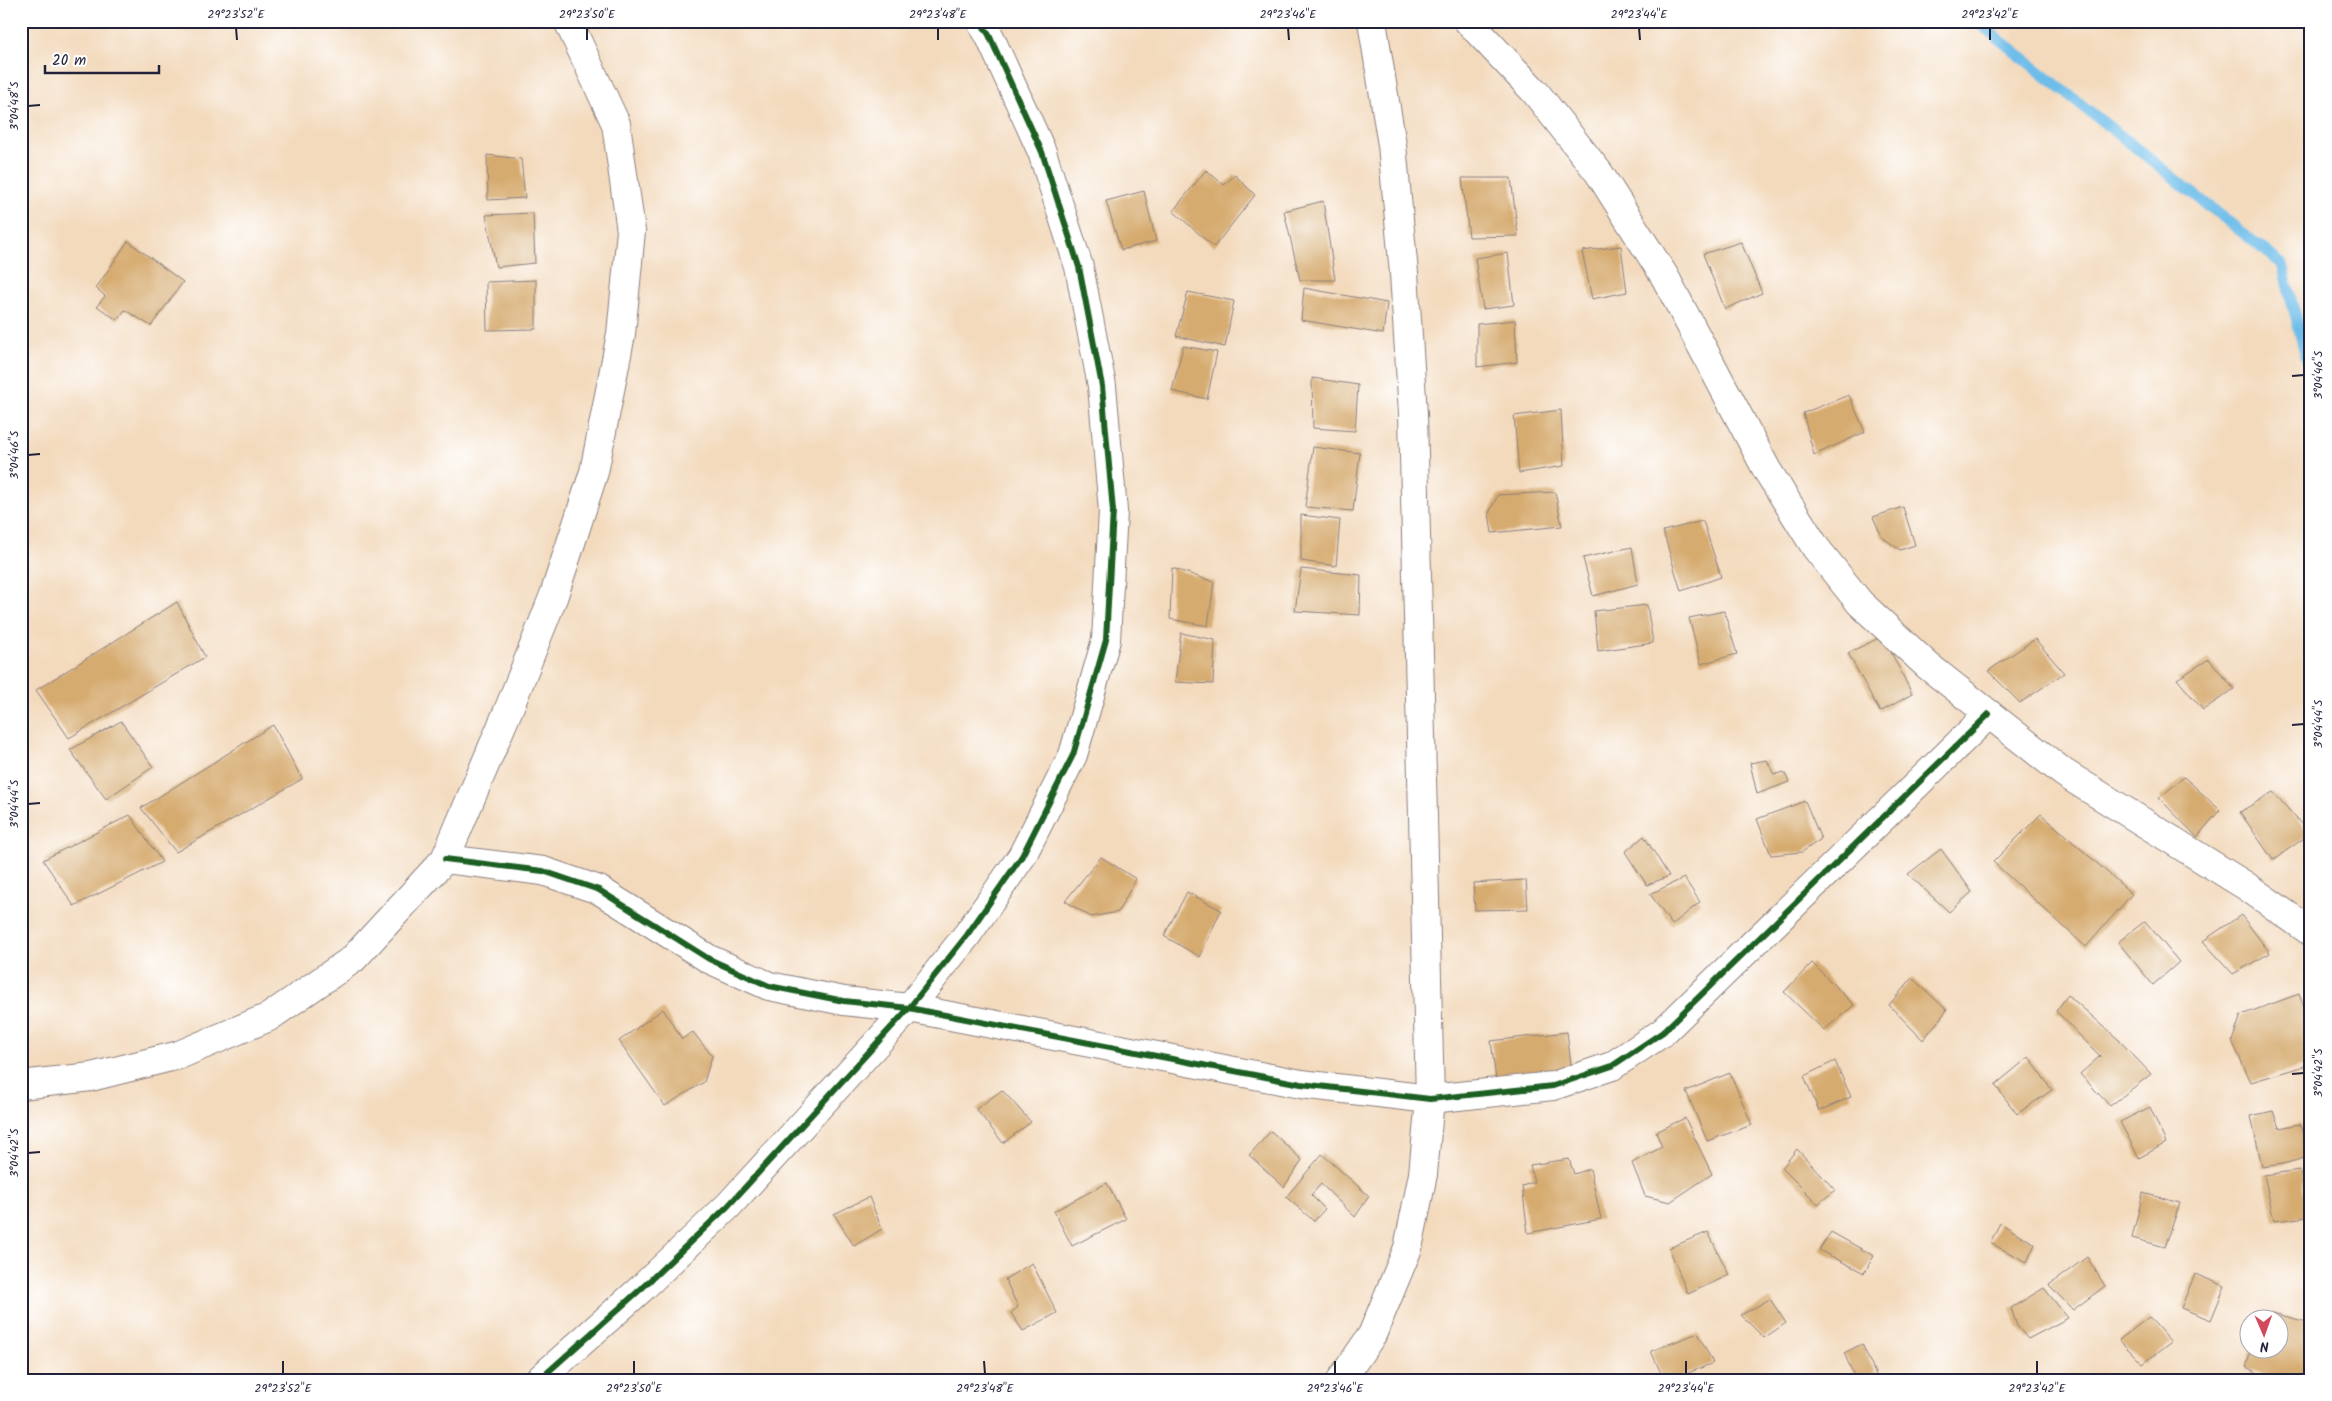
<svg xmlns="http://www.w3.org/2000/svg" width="2332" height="1401" font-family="Kalam,sans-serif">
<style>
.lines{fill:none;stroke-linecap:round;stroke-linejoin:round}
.stream{stroke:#6ebde9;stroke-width:11}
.building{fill:#d6ab70}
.minor-casing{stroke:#8a7e7c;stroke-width:30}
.minor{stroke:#fff;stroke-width:28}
.cycleway-casing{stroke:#fff;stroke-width:9}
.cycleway{stroke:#1b5e20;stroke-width:6}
.ticks{fill:none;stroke:#22223b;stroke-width:2}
.neatline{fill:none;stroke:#22223b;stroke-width:2}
.ticks-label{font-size:12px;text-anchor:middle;fill:#22223b}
</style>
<rect width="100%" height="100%" fill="#fff"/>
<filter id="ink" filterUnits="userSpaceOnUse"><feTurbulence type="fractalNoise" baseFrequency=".02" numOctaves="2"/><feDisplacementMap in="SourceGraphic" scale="10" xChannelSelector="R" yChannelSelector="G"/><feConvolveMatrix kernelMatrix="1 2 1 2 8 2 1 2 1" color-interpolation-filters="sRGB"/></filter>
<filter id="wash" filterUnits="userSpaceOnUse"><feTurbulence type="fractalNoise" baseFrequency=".0096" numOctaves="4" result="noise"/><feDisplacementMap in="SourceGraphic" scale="20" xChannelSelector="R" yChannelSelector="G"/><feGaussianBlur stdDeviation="1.12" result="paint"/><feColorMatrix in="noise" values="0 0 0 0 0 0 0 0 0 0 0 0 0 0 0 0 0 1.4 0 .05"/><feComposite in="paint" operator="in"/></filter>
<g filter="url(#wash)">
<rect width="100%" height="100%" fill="#f3dabd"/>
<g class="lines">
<!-- stream -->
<polyline class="stream" points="1976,21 2282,264 2311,376"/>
</g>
<g id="blocks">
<!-- building -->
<g class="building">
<polygon points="487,155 521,159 525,198 488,200"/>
<polygon points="1206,170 1224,185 1235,175 1255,195 1214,247 1173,211"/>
<polygon points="1462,178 1511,178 1518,236 1469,237"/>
<polygon points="1144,191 1156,241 1121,250 1106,201"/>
<polygon points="1323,201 1335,280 1300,280 1284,211"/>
<polygon points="533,213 535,263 496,267 486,215"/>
<polygon points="128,241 183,282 151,326 125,310 117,320 97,306 105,296 96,288"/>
<polygon points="1741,242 1762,293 1725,309 1703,254"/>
<polygon points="1621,246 1627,292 1592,299 1582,251"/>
<polygon points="1508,253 1514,305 1483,309 1475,258"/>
<polygon points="536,280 536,329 487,330 486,282"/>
<polygon points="1304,288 1387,303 1383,334 1301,320"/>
<polygon points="1188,292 1234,301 1225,347 1176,336"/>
<polygon points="1515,320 1517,362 1477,367 1477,324"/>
<polygon points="1183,346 1217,352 1207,399 1172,391"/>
<polygon points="1312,378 1358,385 1355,431 1313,428"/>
<polygon points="1849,395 1865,432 1814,455 1803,413"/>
<polygon points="1561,410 1564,466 1519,473 1514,416"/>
<polygon points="1313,447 1360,453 1353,511 1305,507"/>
<polygon points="1555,492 1562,526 1492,533 1489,513 1498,495"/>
<polygon points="1903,507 1915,545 1900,550 1882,537 1873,517"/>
<polygon points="1301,515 1340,520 1336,566 1301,561"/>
<polygon points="1703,521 1721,577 1681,591 1663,531"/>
<polygon points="1632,547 1638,584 1593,596 1583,558"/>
<polygon points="1172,568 1214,582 1208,626 1170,619"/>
<polygon points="1301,569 1361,575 1360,615 1295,611"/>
<polygon points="177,602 205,657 69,738 36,690"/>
<polygon points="1647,605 1653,643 1598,651 1594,611"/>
<polygon points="1724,611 1737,654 1701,664 1689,618"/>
<polygon points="1181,633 1215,640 1213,684 1175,682"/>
<polygon points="1883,636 1912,694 1880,712 1848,653"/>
<polygon points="2035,639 2064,673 2020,703 1988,671"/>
<polygon points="2209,659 2234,689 2203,710 2177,679"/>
<polygon points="121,721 153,767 106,799 70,750"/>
<polygon points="273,725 302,779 176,852 141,808"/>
<polygon points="1767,760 1774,775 1784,772 1789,782 1757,794 1750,763"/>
<polygon points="2184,777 2220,810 2197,837 2159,798"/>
<polygon points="2273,792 2310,834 2273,860 2240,812"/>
<polygon points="1805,801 1821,839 1802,852 1771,855 1757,819"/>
<polygon points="2041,814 2132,894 2086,947 1993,862"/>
<polygon points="130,815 162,862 74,906 43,860"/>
<polygon points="1644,836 1669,876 1647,885 1625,852"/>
<polygon points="1941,849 1972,892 1949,912 1908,874"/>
<polygon points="1101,857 1136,879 1118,912 1091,917 1065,901"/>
<polygon points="1684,878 1700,902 1672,925 1650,894"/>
<polygon points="1526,880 1528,909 1475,910 1473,883"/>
<polygon points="1187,892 1221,910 1200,957 1164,936"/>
<polygon points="2241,915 2270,953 2233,974 2203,941"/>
<polygon points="2145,921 2179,962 2153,985 2118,942"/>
<polygon points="1812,963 1854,1005 1824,1030 1784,992"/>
<polygon points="1912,978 1947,1010 1923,1040 1889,1005"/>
<polygon points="2299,994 2304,1007 2311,1005 2311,1064 2251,1082 2232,1041 2241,1015"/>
<polygon points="2068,995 2119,1040 2151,1074 2110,1106 2080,1074 2100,1056 2056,1011"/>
<polygon points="663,1009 682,1039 693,1032 712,1056 704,1082 665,1106 619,1041"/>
<polygon points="1567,1032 1572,1073 1497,1088 1491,1041"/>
<polygon points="2029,1057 2052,1090 2017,1114 1995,1085"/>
<polygon points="1835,1061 1851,1097 1819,1111 1804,1076"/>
<polygon points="1730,1073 1752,1125 1707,1141 1686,1091"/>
<polygon points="1002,1090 1031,1122 1003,1143 976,1109"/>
<polygon points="2150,1107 2166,1143 2139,1158 2120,1122"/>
<polygon points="2273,1111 2279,1128 2300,1124 2308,1157 2283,1164 2262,1167 2251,1116"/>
<polygon points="1685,1118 1712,1174 1670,1202 1645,1196 1632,1163 1662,1147 1656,1132"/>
<polygon points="1271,1131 1302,1160 1284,1187 1249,1155"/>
<polygon points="1797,1149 1835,1190 1818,1204 1782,1168"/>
<polygon points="1322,1154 1369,1196 1355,1217 1321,1184 1311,1195 1325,1209 1314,1221 1286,1197"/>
<polygon points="1569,1159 1574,1174 1590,1169 1601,1219 1528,1233 1522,1186 1534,1182 1530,1165"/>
<polygon points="2300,1170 2308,1217 2274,1221 2264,1175"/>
<polygon points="1107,1183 1126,1219 1072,1246 1054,1211"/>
<polygon points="2143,1193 2180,1203 2165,1247 2132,1238"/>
<polygon points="869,1197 882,1229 854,1246 834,1214"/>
<polygon points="2000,1223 2035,1244 2027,1262 1990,1243"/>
<polygon points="1708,1232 1729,1275 1688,1294 1669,1248"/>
<polygon points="1831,1232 1874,1256 1864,1273 1819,1250"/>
<polygon points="2087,1257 2105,1286 2073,1310 2049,1285"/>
<polygon points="1032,1263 1057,1313 1023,1331 1011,1313 1018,1307 1005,1279"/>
<polygon points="2195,1274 2225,1286 2211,1320 2181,1308"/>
<polygon points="2044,1288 2068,1318 2028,1339 2017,1326 2011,1308"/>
<polygon points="1770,1299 1786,1323 1764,1338 1741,1315"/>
<polygon points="2272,1313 2307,1322 2311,1334 2311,1355 2303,1374 2289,1380 2272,1380 2246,1367 2252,1348 2280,1348 2280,1318 2268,1318"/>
<polygon points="2149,1317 2171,1342 2143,1364 2119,1340"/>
<polygon points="1698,1333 1713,1363 1671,1380 1664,1380 1651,1351"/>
<polygon points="1862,1344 1878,1380 1856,1380 1844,1353"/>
</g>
</g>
</g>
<g filter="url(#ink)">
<use href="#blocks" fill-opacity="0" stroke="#8a7e7c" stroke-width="1"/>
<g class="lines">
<!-- minor casing -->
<g class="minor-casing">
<g id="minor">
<polyline points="1468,21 1536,93 1599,173 1665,277 1767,470 1816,548 1860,603 1928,666 2064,773 2246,886 2311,932"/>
<polyline points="445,859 543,871 599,890 709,959 769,986 844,1001 909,1008 1301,1084 1430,1099 1553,1086 1612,1066 1663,1032 1989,714"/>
<polyline points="21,1085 91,1077 179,1055 269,1017 353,959 445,859 510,706 554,595 594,472 621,334 631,231 616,124 568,21"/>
<polyline points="539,1380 642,1288 728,1206 909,1008 967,935 1022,856 1073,755 1106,640 1113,511 1102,386 1079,267 1042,152 989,35 980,21"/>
<polyline points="1341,1380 1372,1335 1408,1248 1423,1174 1430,1099 1413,414 1404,273 1392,145 1372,21"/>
</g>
</g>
<!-- minor -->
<use href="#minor" class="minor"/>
<!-- cycleway casing -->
<g class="cycleway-casing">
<g id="cycleway">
<polyline points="445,859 543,871 599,890 709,959 769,986 844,1001 909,1008 1301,1084 1430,1099 1553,1086 1612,1066 1663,1032 1989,714"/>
<polyline points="539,1380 642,1288 728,1206 909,1008 967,935 1022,856 1073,755 1106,640 1113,511 1102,386 1079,267 1042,152 989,35 980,21"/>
</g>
</g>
<!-- cycleway -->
<use href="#cycleway" class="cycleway"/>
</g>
</g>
<!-- ticks -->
<path class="ticks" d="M 236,28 L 237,40M 587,28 L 587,40M 938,28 L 938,40M 1288,28 L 1289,40M 1639,28 L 1640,40M 1990,28 L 1990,40M 28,106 L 40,105M 2292,376 L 2304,375M 28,455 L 40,454M 2292,725 L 2304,724M 28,804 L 40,803M 2292,1074 L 2304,1073M 28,1153 L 40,1152M 283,1361 L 283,1374M 634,1361 L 634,1374M 984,1361 L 985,1374M 1335,1361 L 1335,1374M 1686,1361 L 1686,1374M 2037,1361 L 2037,1374"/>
<!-- margin -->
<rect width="2332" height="1401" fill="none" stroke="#fff" stroke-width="55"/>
<!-- north arrow -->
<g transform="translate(2264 1334) rotate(178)"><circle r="24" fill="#ffffff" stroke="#a7a7b1"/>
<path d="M0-4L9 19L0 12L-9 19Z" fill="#d1495b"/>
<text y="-8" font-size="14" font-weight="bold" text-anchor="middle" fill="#22223b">N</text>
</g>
<!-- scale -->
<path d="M45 65v8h114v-8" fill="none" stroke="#22223b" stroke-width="2.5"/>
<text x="52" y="65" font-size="15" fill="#22223b" stroke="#ffffff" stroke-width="4" paint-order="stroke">20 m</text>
<rect x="28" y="28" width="2276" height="1346" class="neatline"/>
<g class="ticks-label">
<text x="236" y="18">29°23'52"E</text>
<text x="587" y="18">29°23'50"E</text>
<text x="938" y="18">29°23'48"E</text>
<text x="1288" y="18">29°23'46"E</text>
<text x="1639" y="18">29°23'44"E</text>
<text x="1990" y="18">29°23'42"E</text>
<text transform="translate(14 106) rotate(-90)" y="4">3°04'48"S</text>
<text transform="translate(2318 375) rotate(-90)" y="4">3°04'46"S</text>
<text transform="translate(14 455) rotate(-90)" y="4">3°04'46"S</text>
<text transform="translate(2318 724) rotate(-90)" y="4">3°04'44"S</text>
<text transform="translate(14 804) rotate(-90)" y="4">3°04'44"S</text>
<text transform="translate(2318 1073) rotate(-90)" y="4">3°04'42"S</text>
<text transform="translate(14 1153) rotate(-90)" y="4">3°04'42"S</text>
<text x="283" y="1392">29°23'52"E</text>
<text x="634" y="1392">29°23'50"E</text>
<text x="985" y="1392">29°23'48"E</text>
<text x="1335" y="1392">29°23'46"E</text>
<text x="1686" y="1392">29°23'44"E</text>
<text x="2037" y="1392">29°23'42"E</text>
</g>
</svg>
